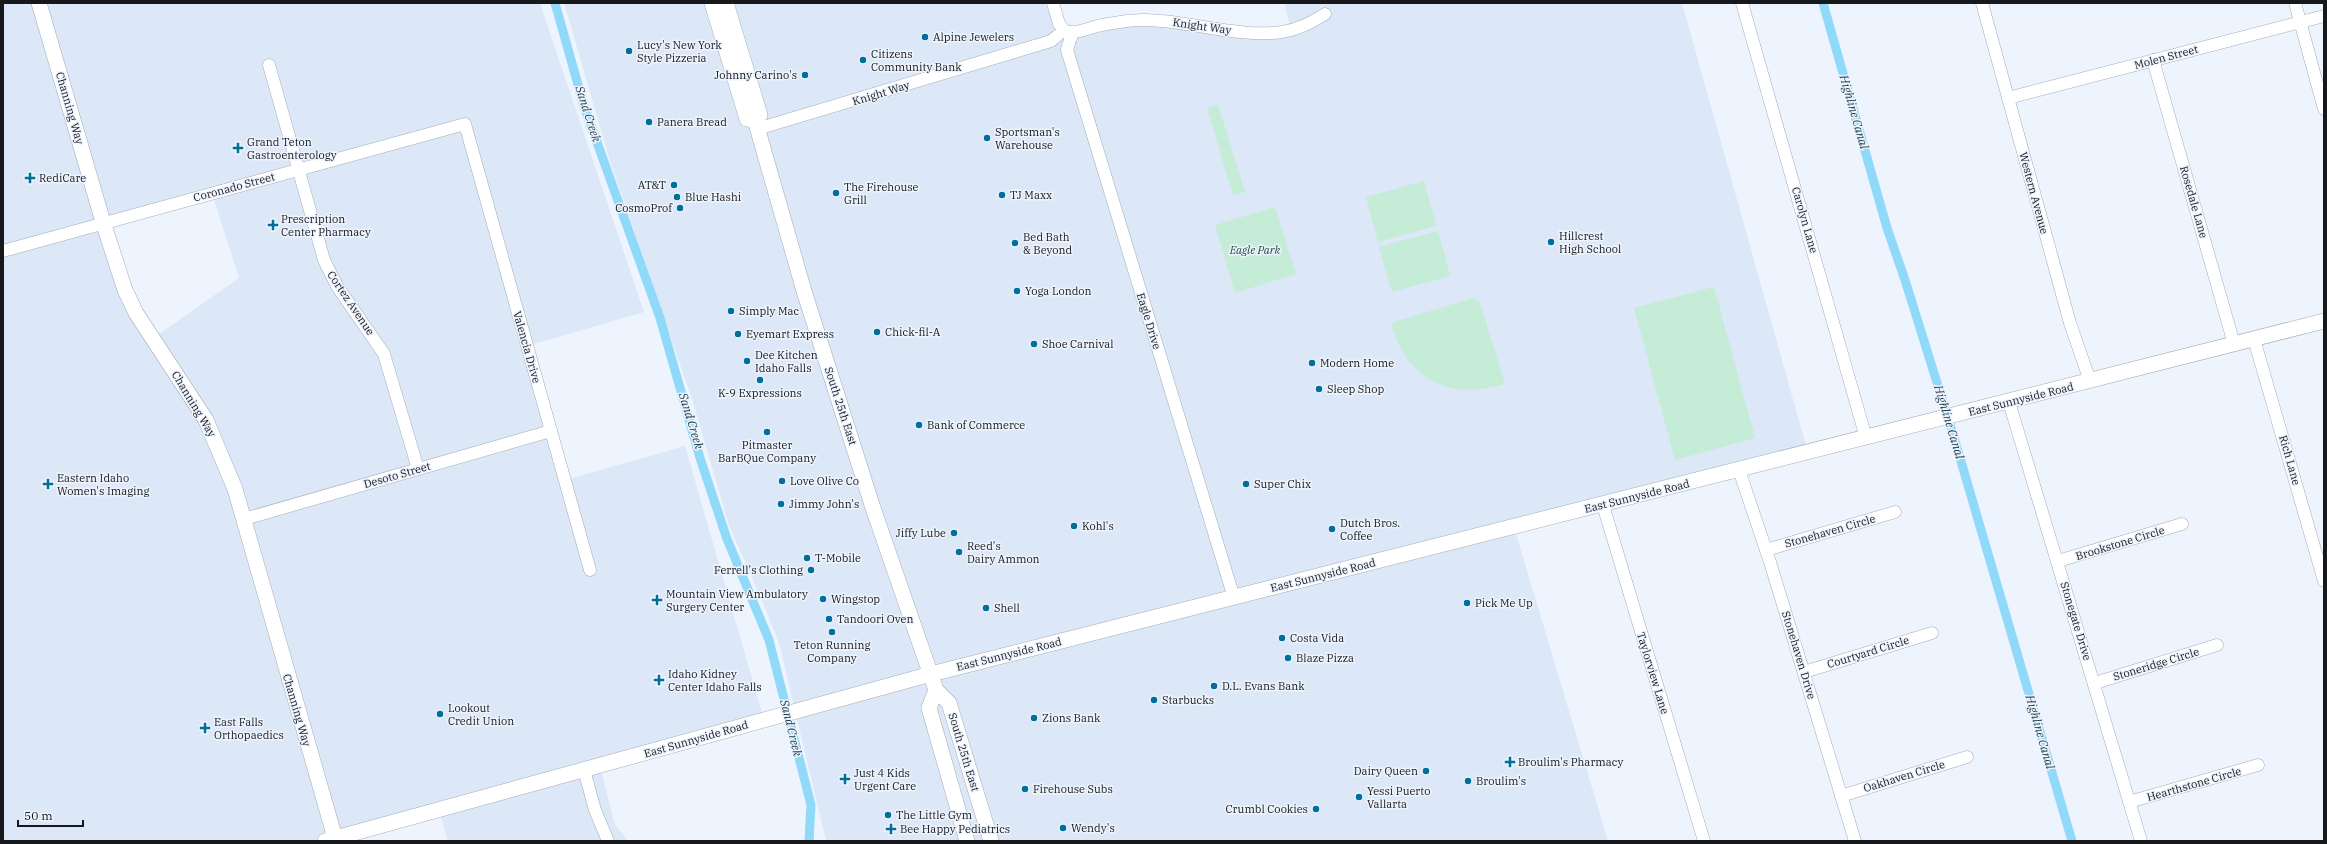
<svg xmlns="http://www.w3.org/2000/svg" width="2327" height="844" font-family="'IBM Plex Serif',serif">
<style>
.built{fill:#dce7f7;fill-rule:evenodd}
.green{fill:#c4ecd7}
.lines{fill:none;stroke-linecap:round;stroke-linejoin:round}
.canal{stroke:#90d9f8;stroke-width:9}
.minor-casing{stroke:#a5abb4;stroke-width:13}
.major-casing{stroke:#a5abb4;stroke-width:16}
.minor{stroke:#fff;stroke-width:12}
.major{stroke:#fff;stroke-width:15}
.poi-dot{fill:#00709b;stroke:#eef4fe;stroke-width:1.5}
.labels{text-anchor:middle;stroke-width:3;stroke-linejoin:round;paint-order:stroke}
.street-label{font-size:11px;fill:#16181b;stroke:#eef4fe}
.poi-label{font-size:11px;fill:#16181b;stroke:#eef4fe;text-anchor:start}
.park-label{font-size:11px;font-style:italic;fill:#154c35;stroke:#eef4fe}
.water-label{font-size:12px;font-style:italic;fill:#1a3c49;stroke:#eef4fe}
</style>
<rect width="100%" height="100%" fill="#eef4fe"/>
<!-- built -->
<g class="built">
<path d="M 3,3 L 540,3 L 644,312 L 527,346 L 565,480 L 685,446 L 764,720 L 600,766 L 614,823 L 628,841 L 448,841 L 439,810 L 325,841 L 3,841 ZM 212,193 L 239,278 L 152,339 L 103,222 Z"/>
<polygon points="564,3 1053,3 1064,39 1142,20 1246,32 1291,30 1284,3 1682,3 1808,453 1514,527 1608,841 826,841 779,643 758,591 729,526 693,402 610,161"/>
</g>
<!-- green -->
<g class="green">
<polygon points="1218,105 1245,192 1233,195 1207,108"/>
<polygon points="1424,181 1436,226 1378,242 1366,197"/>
<polygon points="1275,207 1296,274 1235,293 1215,225"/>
<polygon points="1438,231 1450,276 1392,292 1379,247"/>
<polygon points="1714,287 1755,438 1675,460 1634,308"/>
<path d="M 1473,298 L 1480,303 L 1505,384 C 1449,401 1406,380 1391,323 Z"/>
</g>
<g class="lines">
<!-- canal -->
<g class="canal">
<polyline points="555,3 584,106 660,318 700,458 727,539 769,640 811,805 809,841"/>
<polyline points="1823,3 1887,228 1905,280 1953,434 2072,841"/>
</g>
<!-- minor casing -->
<g class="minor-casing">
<g id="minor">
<polyline points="1053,3 1059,24 1071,38"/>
<polyline points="1742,3 1866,438"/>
<polyline points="1982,3 2070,323 2090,381"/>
<polyline points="2295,3 2324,109"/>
<path d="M 1068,32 C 1078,33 1087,29 1097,26 C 1112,23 1128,20 1143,20 C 1189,19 1258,45 1300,27 C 1309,24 1317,19 1325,14"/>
<polyline points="1069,43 1067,50 1234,598"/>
<polyline points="2153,60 2234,344"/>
<polyline points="269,65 324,260 337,286 384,354 418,469"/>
<polyline points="2008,98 2324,16"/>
<polyline points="757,129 1051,41 1057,36"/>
<polyline points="3,251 465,124 590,570"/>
<polyline points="2254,339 2324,581"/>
<polyline points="2009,402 2141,841"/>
<polyline points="1739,470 1770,562 1855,841"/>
<polyline points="1603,505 1704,841"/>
<polyline points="244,519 551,431"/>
<polyline points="1766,550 1895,512"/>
<polyline points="2058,561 2182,524"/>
<polyline points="1804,672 1932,633"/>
<polyline points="2095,683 2217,645"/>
<polyline points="584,770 595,810 608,841"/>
<polyline points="1841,796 1967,757"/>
<polyline points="2129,802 2258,765"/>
</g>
</g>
<!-- major casing -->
<g class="major-casing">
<g id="major">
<polyline points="39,3 103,222 125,290 136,313 206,420 235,489 335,838"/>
<polyline points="712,3 747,119 755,120"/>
<polyline points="726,3 760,115 755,120"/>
<polyline points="755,120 804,291 873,508 936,690 949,703 991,841"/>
<polyline points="936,690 929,708 967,841"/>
<polyline points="325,841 931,674 2324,321"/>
</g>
</g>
<!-- minor -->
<use href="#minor" class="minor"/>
<!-- major -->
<use href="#major" class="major"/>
</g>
<!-- markers -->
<g class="poi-dot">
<circle cx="925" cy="37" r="4"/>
<circle cx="629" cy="51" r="4"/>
<circle cx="863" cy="60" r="4"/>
<circle cx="805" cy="75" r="4"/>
<circle cx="649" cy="122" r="4"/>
<circle cx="987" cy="138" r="4"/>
<path d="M236 142h4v4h4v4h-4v4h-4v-4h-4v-4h4z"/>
<path d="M28 172h4v4h4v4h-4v4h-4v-4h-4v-4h4z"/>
<circle cx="674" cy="185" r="4"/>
<circle cx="836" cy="193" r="4"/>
<circle cx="1002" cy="195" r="4"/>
<circle cx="677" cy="197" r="4"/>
<circle cx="680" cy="208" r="4"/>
<path d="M271 219h4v4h4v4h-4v4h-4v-4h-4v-4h4z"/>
<circle cx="1551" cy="242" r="4"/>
<circle cx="1015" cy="243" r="4"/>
<circle cx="1017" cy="291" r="4"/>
<circle cx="731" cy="311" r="4"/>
<circle cx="877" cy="332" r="4"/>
<circle cx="738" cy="334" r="4"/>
<circle cx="1034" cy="344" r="4"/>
<circle cx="747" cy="361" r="4"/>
<circle cx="1312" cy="363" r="4"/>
<circle cx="760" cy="380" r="4"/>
<circle cx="1319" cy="389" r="4"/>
<circle cx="919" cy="425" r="4"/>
<circle cx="767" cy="432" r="4"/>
<circle cx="782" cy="481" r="4"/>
<path d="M46 478h4v4h4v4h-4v4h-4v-4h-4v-4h4z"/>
<circle cx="1246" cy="484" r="4"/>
<circle cx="781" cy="504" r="4"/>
<circle cx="1074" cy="526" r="4"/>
<circle cx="1332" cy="529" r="4"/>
<circle cx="954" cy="533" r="4"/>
<circle cx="959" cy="552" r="4"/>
<circle cx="807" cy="558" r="4"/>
<circle cx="811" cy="570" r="4"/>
<circle cx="823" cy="599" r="4"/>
<path d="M655 594h4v4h4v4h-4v4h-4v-4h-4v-4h4z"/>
<circle cx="1467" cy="603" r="4"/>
<circle cx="986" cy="608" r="4"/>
<circle cx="829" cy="619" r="4"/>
<circle cx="832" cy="632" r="4"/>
<circle cx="1282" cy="638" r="4"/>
<circle cx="1288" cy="658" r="4"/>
<path d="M657 674h4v4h4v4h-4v4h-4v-4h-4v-4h4z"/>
<circle cx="1214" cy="686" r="4"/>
<circle cx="1154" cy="700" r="4"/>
<circle cx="440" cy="714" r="4"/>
<circle cx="1034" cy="718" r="4"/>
<path d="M203 722h4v4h4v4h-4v4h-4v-4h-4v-4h4z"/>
<path d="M1508 756h4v4h4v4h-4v4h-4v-4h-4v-4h4z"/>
<circle cx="1426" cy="771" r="4"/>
<path d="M843 773h4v4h4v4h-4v4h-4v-4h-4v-4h4z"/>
<circle cx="1468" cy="781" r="4"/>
<circle cx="1025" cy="789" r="4"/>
<circle cx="1359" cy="797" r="4"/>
<circle cx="1316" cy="809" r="4"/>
<circle cx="888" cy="815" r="4"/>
<circle cx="1063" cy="828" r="4"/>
<path d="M889 823h4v4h4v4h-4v4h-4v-4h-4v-4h4z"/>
</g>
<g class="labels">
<!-- street labels -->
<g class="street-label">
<text transform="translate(1202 26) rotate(8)" y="4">Knight Way</text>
<text transform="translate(2166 57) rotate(-15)" y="4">Molen Street</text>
<text transform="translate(881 93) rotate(-17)" y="4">Knight Way</text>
<text transform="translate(70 108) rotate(74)" y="4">Channing Way</text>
<text transform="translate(234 187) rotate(-15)" y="4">Coronado Street</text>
<text transform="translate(2034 193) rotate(75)" y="4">Western Avenue</text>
<text transform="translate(2194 202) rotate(74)" y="4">Rosedale Lane</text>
<text transform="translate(1805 220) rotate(74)" y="4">Carolyn Lane</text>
<text transform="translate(351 303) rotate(56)" y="4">Cortez Avenue</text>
<text transform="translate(1149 321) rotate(73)" y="4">Eagle Drive</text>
<text transform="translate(527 347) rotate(74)" y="4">Valencia Drive</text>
<text transform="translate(2021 399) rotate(-14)" y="4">East Sunnyside Road</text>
<text transform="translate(194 404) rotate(59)" y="4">Channing Way</text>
<text transform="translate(841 406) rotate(72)" y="4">South 25th East</text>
<text transform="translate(2290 460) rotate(74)" y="4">Rich Lane</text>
<text transform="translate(397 475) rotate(-16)" y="4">Desoto Street</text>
<text transform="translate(1637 496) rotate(-14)" y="4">East Sunnyside Road</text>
<text transform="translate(1830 531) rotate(-16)" y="4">Stonehaven Circle</text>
<text transform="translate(2120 543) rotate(-17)" y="4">Brookstone Circle</text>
<text transform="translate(1323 575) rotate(-14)" y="4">East Sunnyside Road</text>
<text transform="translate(2076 621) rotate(73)" y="4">Stonegate Drive</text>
<text transform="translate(1868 652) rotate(-17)" y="4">Courtyard Circle</text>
<text transform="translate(1009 654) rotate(-14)" y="4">East Sunnyside Road</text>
<text transform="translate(1799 655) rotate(73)" y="4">Stonehaven Drive</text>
<text transform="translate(2156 664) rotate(-17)" y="4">Stoneridge Circle</text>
<text transform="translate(1653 673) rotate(73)" y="4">Taylorview Lane</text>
<text transform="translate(297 710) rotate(74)" y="4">Channing Way</text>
<text transform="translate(696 739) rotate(-16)" y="4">East Sunnyside Road</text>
<text transform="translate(964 752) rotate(73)" y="4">South 25th East</text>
<text transform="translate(1904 776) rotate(-17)" y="4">Oakhaven Circle</text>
<text transform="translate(2194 784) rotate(-16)" y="4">Hearthstone Circle</text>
</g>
<!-- poi labels -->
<g class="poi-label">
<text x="933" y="41">Alpine Jewelers</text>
<text x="637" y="49">Lucy's New York<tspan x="637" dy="13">Style Pizzeria</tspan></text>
<text x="871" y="58">Citizens<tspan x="871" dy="13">Community Bank</tspan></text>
<text x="797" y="79" text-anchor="end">Johnny Carino's</text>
<text x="657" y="126">Panera Bread</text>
<text x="995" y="136">Sportsman's<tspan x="995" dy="13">Warehouse</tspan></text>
<text x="247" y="146">Grand Teton<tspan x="247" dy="13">Gastroenterology</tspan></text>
<text x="39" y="182">RediCare</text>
<text x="666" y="189" text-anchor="end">AT&amp;T</text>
<text x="844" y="191">The Firehouse<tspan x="844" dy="13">Grill</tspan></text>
<text x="1010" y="199">TJ Maxx</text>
<text x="685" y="201">Blue Hashi</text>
<text x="672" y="212" text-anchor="end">CosmoProf</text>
<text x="281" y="223">Prescription<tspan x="281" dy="13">Center Pharmacy</tspan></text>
<text x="1559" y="240">Hillcrest<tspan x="1559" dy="13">High School</tspan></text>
<text x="1023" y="241">Bed Bath<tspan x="1023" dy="13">&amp; Beyond</tspan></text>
<text x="1025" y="295">Yoga London</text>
<text x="739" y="315">Simply Mac</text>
<text x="885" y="336">Chick-fil-A</text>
<text x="746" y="338">Eyemart Express</text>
<text x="1042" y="348">Shoe Carnival</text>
<text x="755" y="359">Dee Kitchen<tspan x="755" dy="13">Idaho Falls</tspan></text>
<text x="1320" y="367">Modern Home</text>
<text x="1327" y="393">Sleep Shop</text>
<text x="760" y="397" text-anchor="middle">K-9 Expressions</text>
<text x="927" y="429">Bank of Commerce</text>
<text x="767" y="449" text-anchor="middle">Pitmaster<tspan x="767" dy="13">BarBQue Company</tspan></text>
<text x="57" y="482">Eastern Idaho<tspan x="57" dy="13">Women's Imaging</tspan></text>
<text x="790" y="485">Love Olive Co</text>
<text x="1254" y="488">Super Chix</text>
<text x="789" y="508">Jimmy John's</text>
<text x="1340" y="527">Dutch Bros.<tspan x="1340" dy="13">Coffee</tspan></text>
<text x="1082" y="530">Kohl's</text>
<text x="946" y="537" text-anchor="end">Jiffy Lube</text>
<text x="967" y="550">Reed's<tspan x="967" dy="13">Dairy Ammon</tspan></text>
<text x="815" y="562">T-Mobile</text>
<text x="803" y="574" text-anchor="end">Ferrell's Clothing</text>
<text x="666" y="598">Mountain View Ambulatory<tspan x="666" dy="13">Surgery Center</tspan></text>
<text x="831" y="603">Wingstop</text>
<text x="1475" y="607">Pick Me Up</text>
<text x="994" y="612">Shell</text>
<text x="837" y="623">Tandoori Oven</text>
<text x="1290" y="642">Costa Vida</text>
<text x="832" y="649" text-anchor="middle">Teton Running<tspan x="832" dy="13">Company</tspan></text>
<text x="1296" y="662">Blaze Pizza</text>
<text x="668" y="678">Idaho Kidney<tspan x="668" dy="13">Center Idaho Falls</tspan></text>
<text x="1222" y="690">D.L. Evans Bank</text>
<text x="1162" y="704">Starbucks</text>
<text x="448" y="712">Lookout<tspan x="448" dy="13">Credit Union</tspan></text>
<text x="1042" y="722">Zions Bank</text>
<text x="214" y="726">East Falls<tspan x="214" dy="13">Orthopaedics</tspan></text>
<text x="1518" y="766">Broulim's Pharmacy</text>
<text x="1418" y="775" text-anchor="end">Dairy Queen</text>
<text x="854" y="777">Just 4 Kids<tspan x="854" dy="13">Urgent Care</tspan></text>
<text x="1476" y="785">Broulim's</text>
<text x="1033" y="793">Firehouse Subs</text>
<text x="1367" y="795">Yessi Puerto<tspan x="1367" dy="13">Vallarta</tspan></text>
<text x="1308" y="813" text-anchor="end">Crumbl Cookies</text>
<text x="896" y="819">The Little Gym</text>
<text x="1071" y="832">Wendy's</text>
<text x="900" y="833">Bee Happy Pediatrics</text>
</g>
<!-- park labels -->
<g class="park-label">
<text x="1255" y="254">Eagle Park</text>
</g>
<!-- water labels -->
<g class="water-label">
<text transform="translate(1854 112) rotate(74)" y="4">Highline Canal</text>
<text transform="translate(588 114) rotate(72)" y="4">Sand Creek</text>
<text transform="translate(691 421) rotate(73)" y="4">Sand Creek</text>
<text transform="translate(1949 422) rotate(73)" y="4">Highline Canal</text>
<text transform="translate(791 728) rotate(76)" y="4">Sand Creek</text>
<text transform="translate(2040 732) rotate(74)" y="4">Highline Canal</text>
</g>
</g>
<!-- border -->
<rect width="2327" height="844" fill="none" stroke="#16181b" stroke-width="8"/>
<!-- scale -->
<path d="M18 820v6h65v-6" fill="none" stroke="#16181b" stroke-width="2"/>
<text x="24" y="820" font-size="12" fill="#16181b" stroke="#eef4fe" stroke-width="3" paint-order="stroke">50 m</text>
</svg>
